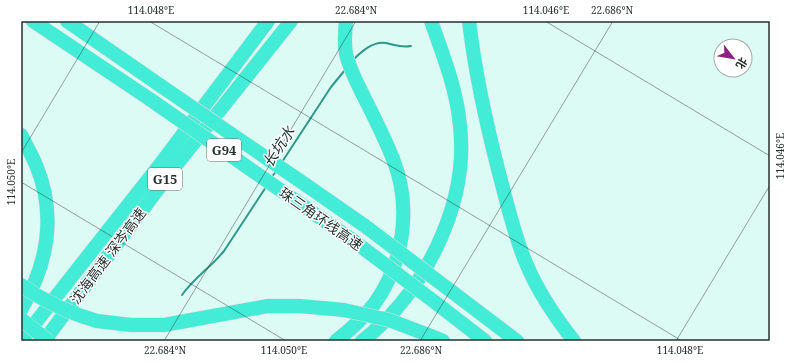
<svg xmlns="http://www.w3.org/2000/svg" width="791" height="362" font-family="'Noto Serif','Noto Sans SC',serif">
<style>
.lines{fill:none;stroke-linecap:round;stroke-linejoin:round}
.stream{stroke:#2f988b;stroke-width:2}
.motorway-casing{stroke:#e0e2e2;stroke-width:15}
.motorway{stroke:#42ecd7;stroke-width:14}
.motorway-bridge-casing{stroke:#e0e2e2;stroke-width:15;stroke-linecap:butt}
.motorway-bridge{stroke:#42ecd7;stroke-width:14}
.ticks{fill:none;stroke:#25302e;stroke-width:1;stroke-opacity:0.45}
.labels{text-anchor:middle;stroke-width:3;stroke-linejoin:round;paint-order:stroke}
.shield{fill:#fff;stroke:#666e6d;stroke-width:1}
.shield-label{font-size:13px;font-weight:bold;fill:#25302e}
.street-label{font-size:14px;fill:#25302e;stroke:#fff}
.water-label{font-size:15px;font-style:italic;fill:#1f3733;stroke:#fff}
.neatline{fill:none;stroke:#25302e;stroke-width:1.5}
.ticks-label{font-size:10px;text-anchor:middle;fill:#25302e}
</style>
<rect width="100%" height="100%" fill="#ddfbf5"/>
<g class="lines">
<!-- stream -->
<g class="stream">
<path d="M 353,60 C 362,51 373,41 386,43 C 396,45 401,48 411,46"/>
<polyline points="282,162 331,87 345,70"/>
<polyline points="271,178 277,170"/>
<path d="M 182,295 C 194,278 211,267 224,251 L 266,187"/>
</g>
<!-- motorway casing -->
<g class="motorway-casing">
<g id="motorway">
<polyline points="33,21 151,100"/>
<polyline points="67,21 161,86"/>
<path d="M 469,21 C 475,72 486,123 499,173 C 507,203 514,235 526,263 C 538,292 555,317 574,341"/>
<path d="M 21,135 C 26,145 32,155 36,165 C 57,215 47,265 21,310"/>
<polyline points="306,185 365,226"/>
<polyline points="296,201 355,242"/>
<polyline points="447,288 517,341"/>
<polyline points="436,303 485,341"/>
<polyline points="97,321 131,325 164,325 268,306 299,306 344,310"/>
<polyline points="431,336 443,341"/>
<polyline points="21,341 162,162 268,21"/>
<polyline points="44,341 173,169 291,21"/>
<path d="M 336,341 C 350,330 364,318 375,303 C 404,262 412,206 393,159 C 384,136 372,113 361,91 C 355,79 349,67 346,54 C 344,43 345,32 346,21"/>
<path d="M 362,341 C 424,294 469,204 460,126 C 457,90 443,55 431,21"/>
</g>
</g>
<!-- motorway -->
<use href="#motorway" class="motorway"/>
<!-- motorway-bridge casing -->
<g class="motorway-bridge-casing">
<g id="motorway-bridge">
<polyline points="161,86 306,185"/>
<polyline points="151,100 296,201"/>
<polyline points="365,226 447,288"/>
<polyline points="355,242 436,303"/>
<path d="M 21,285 C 45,302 69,313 97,321"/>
<polyline points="344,310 389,320 431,336"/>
<polyline points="21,319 48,341"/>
</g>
</g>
<!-- motorway-bridge -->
<use href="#motorway-bridge" class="motorway-bridge"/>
</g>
<!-- ticks -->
<path class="ticks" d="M 149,21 L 682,341M 545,21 L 770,156M 21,153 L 100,21M 21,182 L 286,341M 164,341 L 356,21M 420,341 L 613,21M 676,341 L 770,185"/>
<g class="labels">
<!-- shield labels -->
<g class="shield">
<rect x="207" y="139" width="34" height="22" rx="3"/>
<rect x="148" y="168" width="34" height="22" rx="3"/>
</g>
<g class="shield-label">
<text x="224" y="155">G94</text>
<text x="165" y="184">G15</text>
</g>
<!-- street labels -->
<g class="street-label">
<text transform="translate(321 219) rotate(35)" y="5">珠三角环线高速</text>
<text transform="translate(108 256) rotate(-53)" y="5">沈海高速 深岑高速</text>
</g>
<!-- water labels -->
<g class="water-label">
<text transform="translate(279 147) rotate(-57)" y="5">长坑水</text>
</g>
</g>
<!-- border -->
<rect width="791" height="362" fill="none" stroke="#ffffff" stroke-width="44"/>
<!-- north arrow -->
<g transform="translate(733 58) rotate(121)"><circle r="19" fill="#ffffff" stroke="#a8acab"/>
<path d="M0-3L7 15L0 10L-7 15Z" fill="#8e2083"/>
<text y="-6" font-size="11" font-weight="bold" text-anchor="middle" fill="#25302e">北</text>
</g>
<rect x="22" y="22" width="747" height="318" class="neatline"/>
<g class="ticks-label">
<text x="151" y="14">114.048°E</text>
<text x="356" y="14">22.684°N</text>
<text x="546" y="14">114.046°E</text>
<text x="612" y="14">22.686°N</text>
<text transform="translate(780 156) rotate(-90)" y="4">114.046°E</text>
<text transform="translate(11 182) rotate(-90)" y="4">114.050°E</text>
<text x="165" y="354">22.684°N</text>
<text x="284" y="354">114.050°E</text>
<text x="421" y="354">22.686°N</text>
<text x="680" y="354">114.048°E</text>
</g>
</svg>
